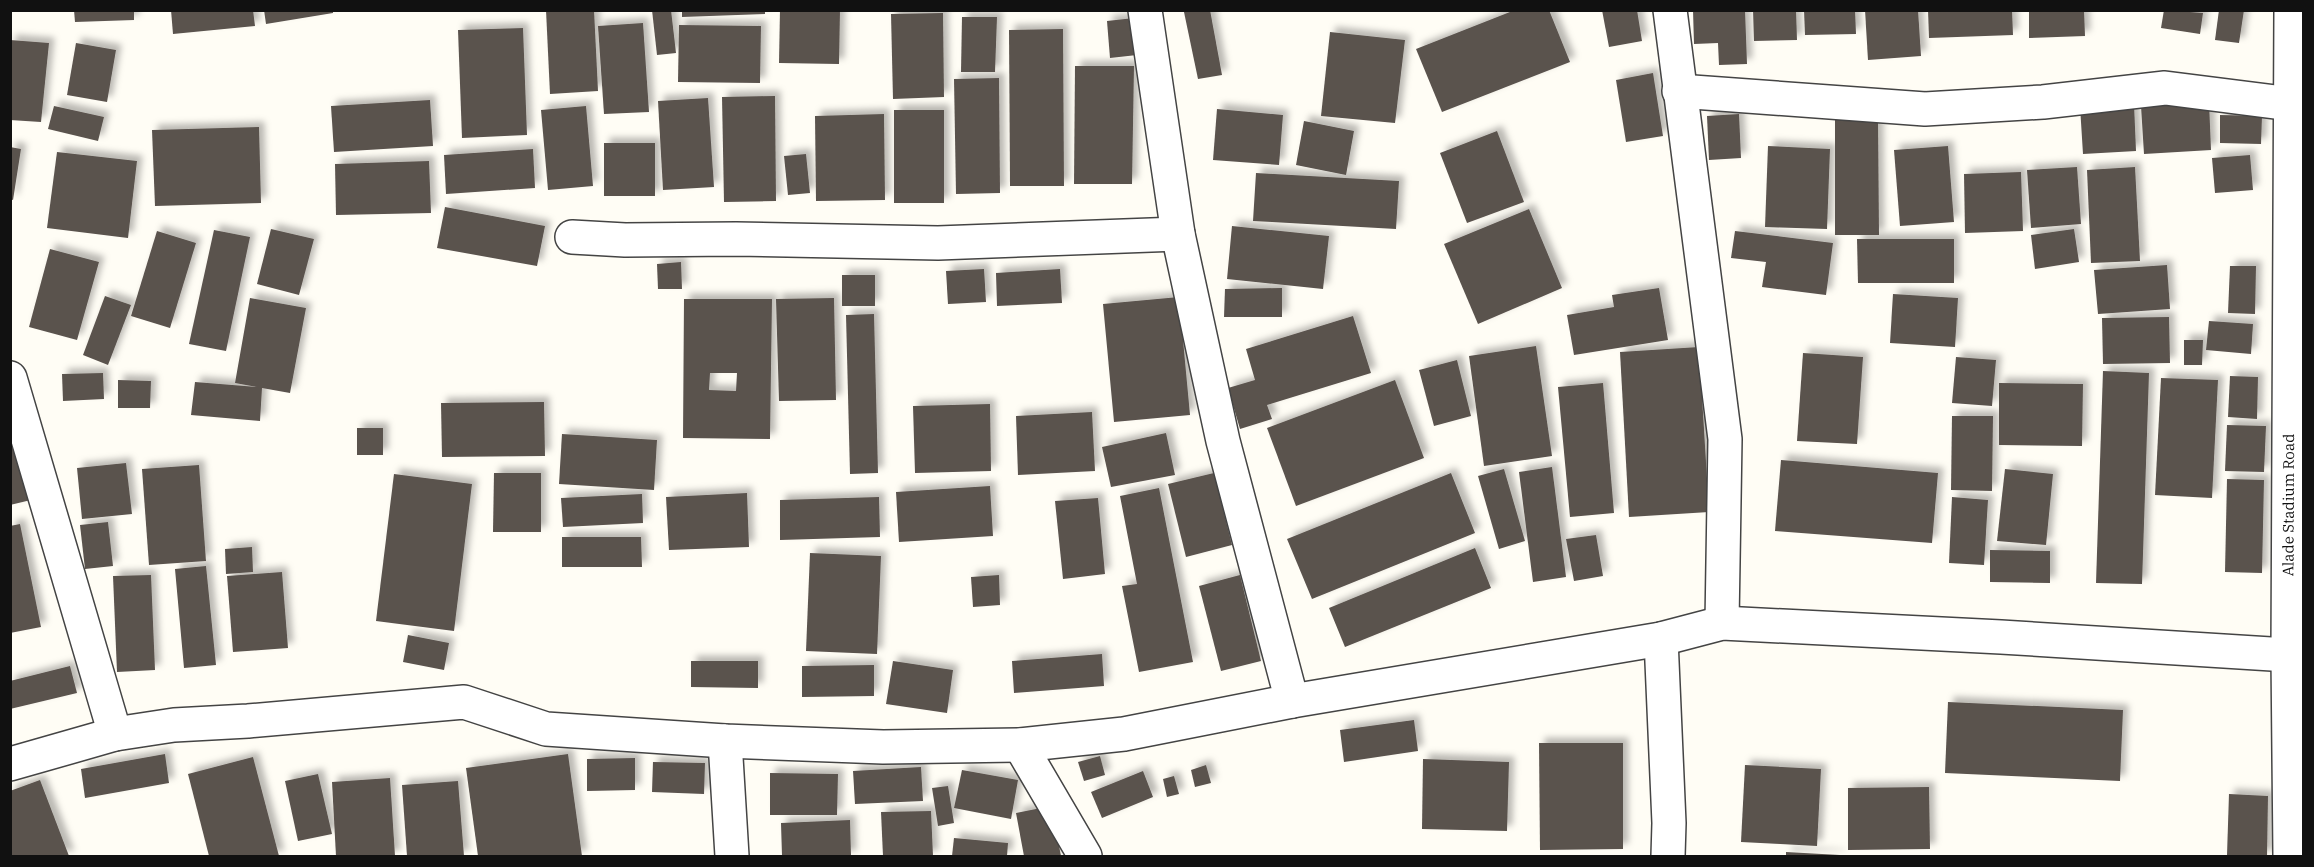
<svg xmlns="http://www.w3.org/2000/svg" width="2314" height="867" font-family="'IBM Plex Serif',serif">
<style>
.building{fill:#5a524d;fill-rule:evenodd;filter:url(#shadow)}
.lines{fill:none;stroke-linecap:round;stroke-linejoin:round}
.minor-casing{stroke:#444;stroke-width:36}
.tertiary-casing{stroke:#444;stroke-width:36}
.minor{stroke:#fff;stroke-width:33}
.tertiary{stroke:#fff;stroke-width:33}
.labels{text-anchor:middle;stroke-width:6;stroke-linejoin:round;paint-order:stroke}
.street-label{font-size:15px;fill:#111;stroke:#fff}
</style>
<defs>
<filter id="shadow"><feDropShadow dx="5.5" dy="-5.5" stdDeviation="3" flood-color="#0004"/></filter>
</defs>
<rect width="100%" height="100%" fill="#fffdf5"/>
<!-- building -->
<g class="building">
<polygon points="74,10 134,10 134,20 75,22"/>
<polygon points="171,10 253,10 255,26 173,34"/>
<polygon points="264,10 333,10 333,13 266,24"/>
<polygon points="546,10 594,10 598,91 550,94"/>
<polygon points="652,10 671,10 676,53 657,55"/>
<polygon points="682,10 765,10 765,14 682,17"/>
<polygon points="780,10 840,10 839,64 779,63"/>
<polygon points="1193,10 1210,10 1222,75 1198,79 1184,12"/>
<polygon points="1515,10 1549,10 1570,62 1442,112 1416,49"/>
<polygon points="1602,10 1637,10 1642,41 1609,47"/>
<polygon points="1693,10 1745,10 1747,64 1719,65 1718,43 1694,44"/>
<polygon points="1753,10 1796,10 1797,40 1754,41"/>
<polygon points="1804,10 1855,10 1856,34 1805,35"/>
<polygon points="1865,10 1918,10 1921,56 1868,60"/>
<polygon points="1928,10 2012,10 2013,35 1929,38"/>
<polygon points="2029,10 2084,10 2085,36 2029,38"/>
<polygon points="2164,10 2203,13 2200,34 2161,28"/>
<polygon points="2219,10 2244,10 2239,43 2215,40"/>
<polygon points="943,13 944,97 893,99 891,14"/>
<polygon points="962,17 997,17 995,72 961,72"/>
<polygon points="1134,18 1137,55 1110,58 1107,21"/>
<polygon points="643,23 649,112 604,114 598,26"/>
<polygon points="679,25 761,26 760,83 678,82"/>
<polygon points="523,28 527,135 462,138 458,30"/>
<polygon points="1063,29 1064,186 1010,186 1009,30"/>
<polygon points="1330,32 1405,40 1395,123 1321,116"/>
<polygon points="10,40 49,43 41,122 10,120"/>
<polygon points="76,43 116,50 107,102 67,95"/>
<polygon points="1075,66 1134,66 1132,184 1074,184"/>
<polygon points="1653,73 1663,136 1626,142 1616,80"/>
<polygon points="999,78 1000,193 956,194 954,79"/>
<polygon points="775,96 776,201 724,202 722,97"/>
<polygon points="708,98 714,187 663,190 658,101"/>
<polygon points="430,100 433,146 334,152 331,106"/>
<polygon points="2209,102 2211,150 2144,154 2141,106"/>
<polygon points="2134,104 2136,151 2083,154 2080,106"/>
<polygon points="54,106 104,117 98,141 48,129"/>
<polygon points="586,106 593,186 548,190 541,110"/>
<polygon points="1217,109 1283,115 1279,165 1213,160"/>
<rect x="894" y="110" width="50" height="93"/>
<polygon points="884,114 885,200 816,201 815,116"/>
<polygon points="1739,114 1741,158 1709,160 1707,116"/>
<polygon points="2220,115 2262,116 2261,144 2220,143"/>
<polygon points="1878,119 1879,235 1835,235 1835,120"/>
<polygon points="1304,121 1354,131 1346,175 1296,165"/>
<polygon points="259,127 261,203 155,206 152,130"/>
<polygon points="1497,131 1524,202 1467,223 1440,153"/>
<rect x="604" y="143" width="51" height="53"/>
<polygon points="1768,146 1830,149 1827,229 1765,227"/>
<polygon points="1948,146 1954,222 1900,226 1894,150"/>
<polygon points="10,147 21,149 13,200 10,199"/>
<polygon points="533,149 535,188 446,194 444,155"/>
<polygon points="57,152 137,161 128,238 47,228"/>
<polygon points="806,154 810,193 788,195 784,156"/>
<polygon points="2250,155 2253,190 2215,193 2212,158"/>
<polygon points="429,161 431,213 336,215 335,164"/>
<polygon points="2077,167 2081,224 2031,228 2027,170"/>
<polygon points="2135,167 2140,261 2091,263 2087,170"/>
<polygon points="2021,172 2023,231 1965,233 1964,174"/>
<polygon points="1256,173 1399,181 1396,229 1253,221"/>
<polygon points="445,207 545,226 537,266 437,248"/>
<polygon points="1529,209 1562,288 1478,324 1444,244"/>
<polygon points="1232,226 1329,236 1323,289 1227,279"/>
<polygon points="271,229 314,239 299,295 257,284"/>
<polygon points="2074,229 2079,262 2035,269 2031,235"/>
<polygon points="214,230 250,237 226,351 189,344"/>
<polygon points="157,231 196,243 170,328 131,316"/>
<polygon points="1735,231 1833,243 1826,295 1762,287 1766,262 1731,258"/>
<polygon points="1857,239 1954,239 1954,283 1858,283"/>
<polygon points="50,249 99,262 77,340 29,327"/>
<polygon points="681,262 682,289 658,289 657,264"/>
<polygon points="2167,265 2170,309 2098,314 2094,270"/>
<polygon points="2230,266 2256,266 2255,314 2228,313"/>
<polygon points="984,269 986,302 948,304 946,271"/>
<polygon points="1060,269 1062,303 997,306 996,273"/>
<rect x="842" y="275" width="33" height="31"/>
<polygon points="1282,288 1282,317 1224,317 1225,289"/>
<polygon points="1659,288 1668,340 1574,355 1567,315 1614,307 1612,295"/>
<polygon points="1893,294 1958,298 1955,347 1890,343"/>
<polygon points="105,296 131,305 108,365 83,355"/>
<polygon points="1179,297 1190,415 1114,422 1103,304"/>
<polygon points="250,298 306,308 290,393 262,388 260,421 191,415 195,382 257,387 235,383"/>
<polygon points="834,298 836,400 779,401 776,299"/>
<path d="M 684,299 L 772,299 L 770,439 L 683,438 ZM 710,373 L 737,373 L 736,391 L 709,390 Z"/>
<polygon points="874,314 878,473 850,474 846,315"/>
<polygon points="1353,316 1371,373 1267,405 1272,419 1240,429 1228,388 1255,380 1246,349"/>
<polygon points="2169,317 2170,363 2103,364 2102,318"/>
<polygon points="2209,321 2253,324 2251,354 2206,350"/>
<polygon points="2184,340 2203,340 2202,365 2184,365"/>
<polygon points="1536,346 1552,456 1484,466 1469,356"/>
<polygon points="1699,347 1709,512 1629,517 1620,352"/>
<polygon points="1803,353 1863,357 1857,444 1797,441"/>
<polygon points="1956,357 1996,360 1992,406 1952,403"/>
<polygon points="1457,360 1471,416 1434,426 1419,370"/>
<polygon points="2103,371 2149,373 2142,584 2096,583"/>
<polygon points="103,373 104,399 63,401 62,374"/>
<polygon points="2230,376 2258,377 2257,419 2228,417"/>
<polygon points="2161,378 2218,380 2212,498 2155,495"/>
<polygon points="118,380 151,381 150,408 118,408"/>
<polygon points="1395,380 1424,458 1296,506 1267,428"/>
<polygon points="1603,383 1614,513 1570,517 1558,387"/>
<polygon points="1999,383 2083,384 2082,446 1999,445"/>
<polygon points="544,402 545,456 442,457 441,403"/>
<polygon points="990,404 991,471 915,473 913,406"/>
<polygon points="10,409 35,499 10,505"/>
<polygon points="1092,412 1095,471 1018,475 1016,416"/>
<polygon points="1952,416 1993,416 1992,491 1951,490"/>
<polygon points="2227,425 2266,426 2264,472 2225,471"/>
<rect x="357" y="428" width="26" height="27"/>
<polygon points="1166,433 1175,475 1111,487 1102,447"/>
<polygon points="562,434 657,440 654,490 559,484"/>
<polygon points="1781,460 1938,473 1932,543 1775,531"/>
<polygon points="126,463 132,514 82,519 77,468"/>
<polygon points="199,465 206,561 149,565 142,469"/>
<polygon points="1552,467 1566,577 1533,582 1519,472"/>
<polygon points="1504,469 1525,541 1499,549 1478,476"/>
<polygon points="2005,469 2053,474 2046,545 1997,541"/>
<polygon points="494,473 541,473 541,532 493,532"/>
<polygon points="1214,473 1232,545 1186,557 1168,484"/>
<polygon points="1451,473 1475,533 1312,599 1287,539"/>
<polygon points="394,474 472,484 454,631 376,621"/>
<polygon points="2227,479 2264,480 2262,573 2225,572"/>
<polygon points="990,486 993,536 899,542 896,492"/>
<polygon points="1159,488 1193,662 1139,672 1122,586 1137,584 1120,496"/>
<polygon points="747,493 749,547 669,550 666,497"/>
<polygon points="642,494 643,523 563,527 561,498"/>
<polygon points="879,497 880,537 780,540 780,500"/>
<polygon points="1952,497 1988,500 1984,565 1949,563"/>
<polygon points="1098,498 1105,574 1063,579 1055,501"/>
<polygon points="108,522 113,566 85,569 80,525"/>
<polygon points="20,524 41,627 10,633 10,526"/>
<polygon points="1596,535 1603,576 1574,581 1566,539"/>
<polygon points="562,537 641,537 642,567 562,567"/>
<polygon points="252,547 253,572 226,574 225,549"/>
<polygon points="1475,548 1491,588 1345,647 1329,608"/>
<polygon points="1990,550 2050,551 2050,583 1990,582"/>
<polygon points="810,553 881,556 877,654 806,651"/>
<polygon points="206,566 216,665 184,668 175,569"/>
<polygon points="282,572 288,648 233,652 227,576"/>
<polygon points="151,575 155,670 117,672 113,576"/>
<polygon points="999,575 1000,605 973,607 971,577"/>
<polygon points="1240,575 1261,661 1221,671 1199,586"/>
<polygon points="408,635 449,643 444,670 403,662"/>
<polygon points="1102,654 1104,686 1014,693 1012,661"/>
<polygon points="691,661 758,661 758,688 691,687"/>
<polygon points="893,661 953,670 947,713 886,704"/>
<polygon points="874,665 874,696 802,697 802,666"/>
<polygon points="70,666 77,693 10,709 10,681"/>
<polygon points="1948,702 2123,710 2120,781 1945,773"/>
<polygon points="1414,720 1418,751 1344,762 1340,730"/>
<polygon points="1539,743 1623,743 1623,849 1540,850"/>
<polygon points="165,754 169,783 85,798 81,769"/>
<polygon points="568,754 582,856 478,856 466,768"/>
<polygon points="1100,756 1105,775 1084,781 1078,762"/>
<polygon points="253,757 279,856 209,856 188,774"/>
<polygon points="635,758 635,790 587,791 587,759"/>
<polygon points="1423,759 1509,762 1507,831 1422,829"/>
<polygon points="653,762 705,763 704,794 652,792"/>
<polygon points="1206,765 1211,783 1195,787 1191,770"/>
<polygon points="1745,765 1821,769 1817,846 1741,842"/>
<polygon points="921,767 923,801 855,804 853,771"/>
<polygon points="962,770 1018,780 1011,819 954,808"/>
<polygon points="1143,771 1153,797 1102,818 1091,792"/>
<polygon points="770,773 838,774 837,815 770,815"/>
<polygon points="318,774 332,834 298,841 285,781"/>
<polygon points="1174,776 1179,794 1167,797 1163,779"/>
<polygon points="390,778 395,856 336,856 332,782"/>
<polygon points="40,780 69,856 10,856 10,791"/>
<polygon points="458,781 464,856 407,856 402,785"/>
<polygon points="948,786 954,823 938,826 932,788"/>
<polygon points="1929,787 1930,849 1848,850 1848,788"/>
<polygon points="2229,794 2268,796 2267,856 2227,855"/>
<polygon points="1051,806 1061,856 1024,856 1016,813"/>
<polygon points="931,811 933,856 883,856 881,812"/>
<polygon points="850,820 851,856 782,856 781,823"/>
<polygon points="954,838 1008,843 1007,856 952,856"/>
<polygon points="1786,852 1840,855 1840,856 1786,856"/>
</g>
<g class="lines">
<!-- minor casing -->
<g class="minor-casing">
<g id="minor">
<polyline points="1145,10 1178,234 1223,441 1292,701"/>
<polyline points="1670,10 1725,439 1722,623"/>
<polyline points="1679,91 1925,109 2043,102 2165,88 2291,104 2304,102"/>
<polyline points="572,237 625,240 736,239 938,243 1178,234"/>
<polyline points="10,378 115,734"/>
<polyline points="1661,639 1669,823 1668,856"/>
<polyline points="725,741 732,856"/>
<polyline points="1020,745 1085,856"/>
<polyline points="10,764 115,734 174,725 248,721 464,702 546,729 725,741 883,747 1020,745 1124,734 1292,701 1661,639 1722,623 2001,637 2288,655 2304,651"/>
</g>
</g>
<!-- tertiary casing -->
<g class="tertiary-casing">
<g id="tertiary">
<path id="s1" d="M 2290,856 L 2288,655 L 2291,10"/>
</g>
</g>
<!-- minor -->
<use href="#minor" class="minor"/>
<!-- tertiary -->
<use href="#tertiary" class="tertiary"/>
</g>
<g class="labels">
<!-- street labels -->
<g class="street-label">
<text dy="5" stroke="none"><textPath href="#s1" startOffset="351">Alade Stadium Road</textPath></text>
</g>
</g>
<!-- border -->
<rect width="2314" height="867" fill="none" stroke="#111111" stroke-width="24"/>
</svg>
